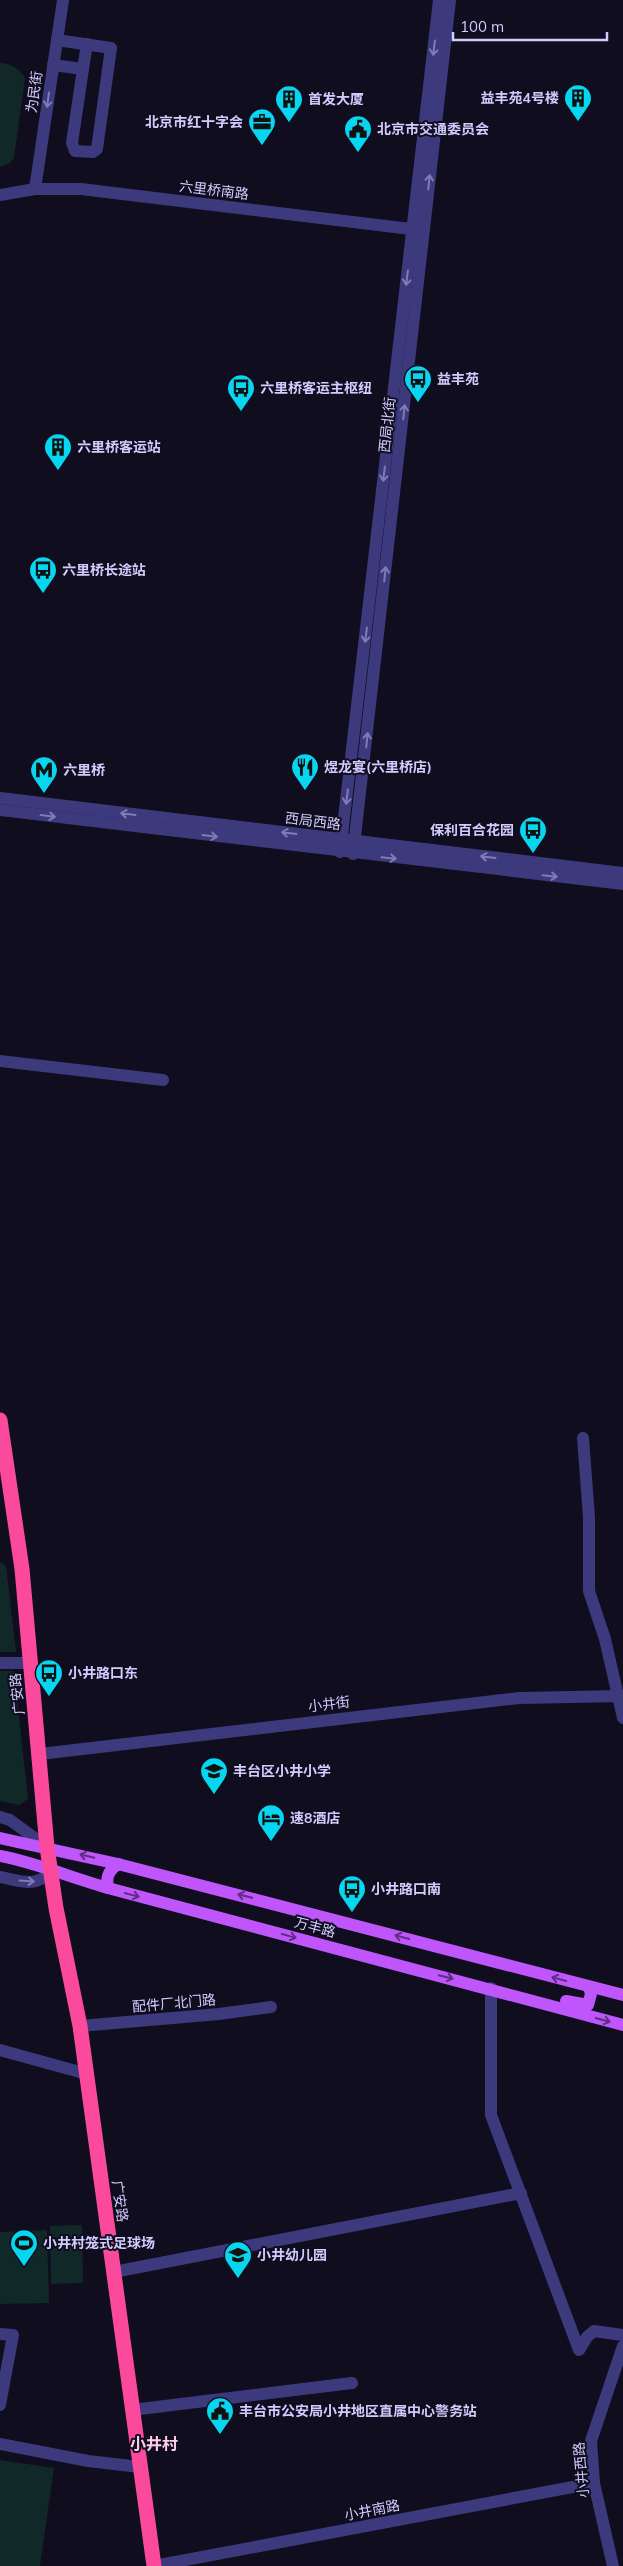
<svg xmlns="http://www.w3.org/2000/svg" width="623" height="2566" font-family="Mulish,'Noto Sans SC',sans-serif">
<style>
.green{fill:#102828}
.lines{fill:none;stroke-linecap:round;stroke-linejoin:round}
.minor{stroke:#3c397d;stroke-width:12}
.major{stroke:#bf56fb;stroke-width:12}
.highway{stroke:#fb4a9c;stroke-width:15}
.oneway{stroke:#807bb7}
.oneway2{stroke:#5f2e82}
.labels{text-anchor:middle;stroke-width:4;stroke-linejoin:round;paint-order:stroke}
.street-label{font-size:14px;fill:#d2ccfe;stroke:#100d1f}
.poi-label{font-size:14px;font-weight:bold;fill:#d2ccfe;stroke:#100d1f;text-anchor:start}
.quarter-label{font-size:16px;font-weight:bold;fill:#feceec;stroke:#100d1f}
</style>
<rect width="100%" height="100%" fill="#100d1f"/>
<!-- green -->
<g class="green">
<path d="M 0,63 C 11,63 20,69 25,78 L 14,158 L 10,163 L 0,167 Z"/>
<polygon points="0,1562 6,1566 16,1652 0,1652"/>
<polygon points="0,1671 14,1671 28,1799 19,1805 0,1801"/>
<polygon points="82,2225 83,2283 51,2284 50,2226"/>
<polygon points="47,2230 49,2303 0,2304 0,2232"/>
<polygon points="0,2460 54,2468 40,2566 0,2566"/>
</g>
<g class="lines">
<!-- minor -->
<g class="minor">
<polyline points="53,65 83,69 72,143 75,151 93,152 97,149 111,48 57,40"/>
<polyline points="83,69 87,44"/>
<polyline points="35,189 63,0"/>
<polyline points="0,195 35,189 81,189 419,230"/>
<polyline points="0,798 623,873"/>
<polyline points="0,810 623,884"/>
<polyline points="340,852 439,0"/>
<polyline points="353,854 450,0"/>
<polyline points="0,1061 163,1080"/>
<polyline points="583,1438 589,1517 589,1591 605,1639 623,1718"/>
<polyline points="0,1663 30,1663"/>
<polyline points="40,1754 519,1698 623,1696"/>
<polyline points="0,1817 10,1820 47,1847"/>
<path d="M 0,1877 C 22,1881 33,1888 52,1872"/>
<polyline points="491,1988 491,2115 579,2350 587,2337 594,2331 623,2335"/>
<polyline points="80,2026 219,2014 271,2007"/>
<polyline points="0,2050 87,2074"/>
<polyline points="114,2272 521,2193"/>
<polyline points="0,2334 13,2335 0,2405"/>
<polyline points="132,2410 352,2383"/>
<polyline points="0,2444 88,2461 140,2467"/>
<polyline points="154,2566 594,2483"/>
<polyline points="613,2566 594,2483 591,2441 623,2346"/>
</g>
<!-- major -->
<g class="major">
<polyline points="0,1838 118,1864 623,1995"/>
<path d="M 0,1856 C 37,1863 72,1878 108,1888 L 623,2025"/>
<path d="M 108,1888 C 106,1877 108,1871 118,1864"/>
<polyline points="566,2001 588,2005 591,1994 589,1987"/>
</g>
<!-- highway -->
<polyline class="highway" points="0,1420 22,1569 47,1847 56,1908 80,2026 154,2566"/>
</g>
<!-- one-way arrows -->
<defs><path id="oneway-shaft" d="M-6 0H5M1.5-3L5.5 0L1.5 3" fill="none" stroke-width="1.6" stroke-linecap="round" stroke-linejoin="round" transform="scale(1.25)"/></defs>
<g class="oneway">
<use href="#oneway-shaft" transform="translate(434 48) rotate(97)"/>
<use href="#oneway-shaft" transform="translate(48 100) rotate(98)"/>
<use href="#oneway-shaft" transform="translate(429 182) rotate(-84)"/>
<use href="#oneway-shaft" transform="translate(407 278) rotate(97)"/>
<use href="#oneway-shaft" transform="translate(404 412) rotate(-84)"/>
<use href="#oneway-shaft" transform="translate(384 474) rotate(97)"/>
<use href="#oneway-shaft" transform="translate(385 574) rotate(-84)"/>
<use href="#oneway-shaft" transform="translate(366 635) rotate(97)"/>
<use href="#oneway-shaft" transform="translate(367 740) rotate(-84)"/>
<use href="#oneway-shaft" transform="translate(347 797) rotate(97)"/>
<use href="#oneway-shaft" transform="translate(128 814) rotate(-173)"/>
<use href="#oneway-shaft" transform="translate(48 816) rotate(7)"/>
<use href="#oneway-shaft" transform="translate(289 833) rotate(-173)"/>
<use href="#oneway-shaft" transform="translate(210 836) rotate(7)"/>
<use href="#oneway-shaft" transform="translate(488 857) rotate(-173)"/>
<use href="#oneway-shaft" transform="translate(389 858) rotate(6)"/>
<use href="#oneway-shaft" transform="translate(550 876) rotate(6)"/>
<use href="#oneway-shaft" transform="translate(27 1881) rotate(4)"/>
</g>
<g class="oneway2">
<use href="#oneway-shaft" transform="translate(87 1856) rotate(-167)"/>
<use href="#oneway-shaft" transform="translate(132 1895) rotate(15)"/>
<use href="#oneway-shaft" transform="translate(245 1896) rotate(-166)"/>
<use href="#oneway-shaft" transform="translate(289 1936) rotate(15)"/>
<use href="#oneway-shaft" transform="translate(402 1937) rotate(-165)"/>
<use href="#oneway-shaft" transform="translate(446 1977) rotate(14)"/>
<use href="#oneway-shaft" transform="translate(559 1979) rotate(-165)"/>
<use href="#oneway-shaft" transform="translate(603 2020) rotate(16)"/>
</g>
<!-- icons -->
<defs>
<g id="building-pin" transform="scale(1.4375)"><path d="M0 17L-7.5 6A9.5 9.5 0 1 1 7.5 6Z" fill="#06d6f0" stroke="#100d1f"/><path d="M-4-6H4V6H1V3H-1V6H-4ZM-2.5-4.3h1.7v1.8h-1.7ZM.8-4.3h1.7v1.8H.8ZM-2.5-1h1.7V.8h-1.7ZM.8-1h1.7V.8H.8Z" fill="#111"/></g>
<g id="office-pin" transform="scale(1.4375)"><path d="M0 17L-7.5 6A9.5 9.5 0 1 1 7.5 6Z" fill="#06d6f0" stroke="#100d1f"/><path d="M-6-3h4V-5.5h4V-3h4V5H-6ZM-1-4.5V-3h2v-1.5ZM-6 0V1H6V0Z" fill="#111"/></g>
<g id="civic-pin" transform="scale(1.4375)"><path d="M0 17L-7.5 6A9.5 9.5 0 1 1 7.5 6Z" fill="#06d6f0" stroke="#100d1f"/><path d="M-.6-6.5H3V-4.5H.6V-3L4-1V1h2V6H-6V1h2V-1L-.6-3ZM-1.2 2.5V6h2.4V2.5Z" fill="#111"/></g>
<g id="bus-pin" transform="scale(1.4375)"><path d="M0 17L-7.5 6A9.5 9.5 0 1 1 7.5 6Z" fill="#06d6f0" stroke="#100d1f"/><path d="M-5-6H5V4H4V6H2V4H-2V6H-4V4H-5ZM-3.5-4V0h7V-4ZM-3.5 1.2v1.5H-2V1.2ZM2 1.2v1.5H3.5V1.2Z" fill="#111"/></g>
<g id="restaurant-pin" transform="scale(1.4375)"><path d="M0 17L-7.5 6A9.5 9.5 0 1 1 7.5 6Z" fill="#06d6f0" stroke="#100d1f"/><path d="M-5-6h1v4h1v-4h1v4h1v-4h1v5L-1.5 .5V6h-2V.5L-5-1ZM5-6V6H3V1.5H1.5Q1.5-4 5-6Z" fill="#111"/></g>
<g id="metro-pin" transform="scale(1.4375)"><path d="M0 17L-7.5 6A9.5 9.5 0 1 1 7.5 6Z" fill="#06d6f0" stroke="#100d1f"/><path d="M-5.5 5V-5H-3L0 0L3-5H5.5V5H3V-.5L0 4L-3-.5V5Z" fill="#111"/></g>
<g id="school-pin" transform="scale(1.4375)"><path d="M0 17L-7.5 6A9.5 9.5 0 1 1 7.5 6Z" fill="#06d6f0" stroke="#100d1f"/><path d="M0-5L7-2L0 1L-7-2ZM-4 1L0 2.5L4 1V4Q0 6-4 4Z" fill="#111"/></g>
<g id="hotel-pin" transform="scale(1.4375)"><path d="M0 17L-7.5 6A9.5 9.5 0 1 1 7.5 6Z" fill="#06d6f0" stroke="#100d1f"/><path d="M-6-4.5h1.5V1H6V5H4.5V3h-9V5H-6ZM-4 0a1.8 1.8 0 1 1 3.6 0ZM.5 0V-2.5h3Q6-2.5 6 0Z" fill="#111"/></g>
<g id="stadium-pin" transform="scale(1.4375)"><path d="M0 17L-7.5 6A9.5 9.5 0 1 1 7.5 6Z" fill="#06d6f0" stroke="#100d1f"/><path d="M0-5a6.5 5 0 1 0 0 10a6.5 5 0 1 0 0-10ZM-3.5-1.8h7v3.6h-7Z" fill="#111"/></g>
</defs>
<g fill-rule="evenodd">
<use href="#building-pin" x="578" y="98"/>
<use href="#building-pin" x="289" y="99"/>
<use href="#office-pin" x="262" y="122"/>
<use href="#civic-pin" x="358" y="129"/>
<use href="#bus-pin" x="418" y="379"/>
<use href="#bus-pin" x="241" y="388"/>
<use href="#building-pin" x="58" y="447"/>
<use href="#bus-pin" x="43" y="570"/>
<use href="#restaurant-pin" x="305" y="767"/>
<use href="#metro-pin" x="44" y="770"/>
<use href="#bus-pin" x="533" y="830"/>
<use href="#bus-pin" x="49" y="1673"/>
<use href="#school-pin" x="214" y="1771"/>
<use href="#hotel-pin" x="271" y="1818"/>
<use href="#bus-pin" x="352" y="1889"/>
<use href="#stadium-pin" x="24" y="2243"/>
<use href="#school-pin" x="238" y="2255"/>
<use href="#civic-pin" x="220" y="2411"/>
</g>
<g class="labels">
<!-- street labels -->
<g class="street-label">
<text transform="translate(34 92) rotate(-82)" y="5">为民街</text>
<text transform="translate(214 190) rotate(7)" y="5">六里桥南路</text>
<text transform="translate(387 425) rotate(-84)" y="5">西局北街</text>
<text transform="translate(313 821) rotate(7)" y="5">西局西路</text>
<text transform="translate(17 1694) rotate(-96)" y="5">广安路</text>
<text transform="translate(329 1704) rotate(-7)" y="5">小井街</text>
<text transform="translate(315 1927) rotate(15)" y="5">万丰路</text>
<text transform="translate(174 2003) rotate(-5)" y="5">配件厂北门路</text>
<text transform="translate(120 2201) rotate(82)" y="5">广安路</text>
<text transform="translate(581 2470) rotate(-95)" y="5">小井西路</text>
<text transform="translate(372 2510) rotate(-11)" y="5">小井南路</text>
</g>
<!-- poi labels -->
<g class="poi-label">
<text x="559" y="103" text-anchor="end">益丰苑4号楼</text>
<text x="308" y="104">首发大厦</text>
<text x="243" y="127" text-anchor="end">北京市红十字会</text>
<text x="377" y="134">北京市交通委员会</text>
<text x="437" y="384">益丰苑</text>
<text x="260" y="393">六里桥客运主枢纽</text>
<text x="77" y="452">六里桥客运站</text>
<text x="62" y="575">六里桥长途站</text>
<text x="324" y="772">煜龙宴(六里桥店)</text>
<text x="63" y="775">六里桥</text>
<text x="514" y="835" text-anchor="end">保利百合花园</text>
<text x="68" y="1678">小井路口东</text>
<text x="233" y="1776">丰台区小井小学</text>
<text x="290" y="1823">速8酒店</text>
<text x="371" y="1894">小井路口南</text>
<text x="43" y="2248">小井村笼式足球场</text>
<text x="257" y="2260">小井幼儿园</text>
<text x="239" y="2416">丰台市公安局小井地区直属中心警务站</text>
</g>
<!-- quarter labels -->
<g class="quarter-label">
<text x="154" y="2450">小井村</text>
</g>
</g>
<!-- scale -->
<path d="M453 32v8h154v-8" fill="none" stroke="#d2ccfe" stroke-width="2.5"/>
<text x="460" y="32" font-size="15" fill="#d2ccfe" stroke="#100d1f" stroke-width="4" paint-order="stroke">100 m</text>
</svg>
